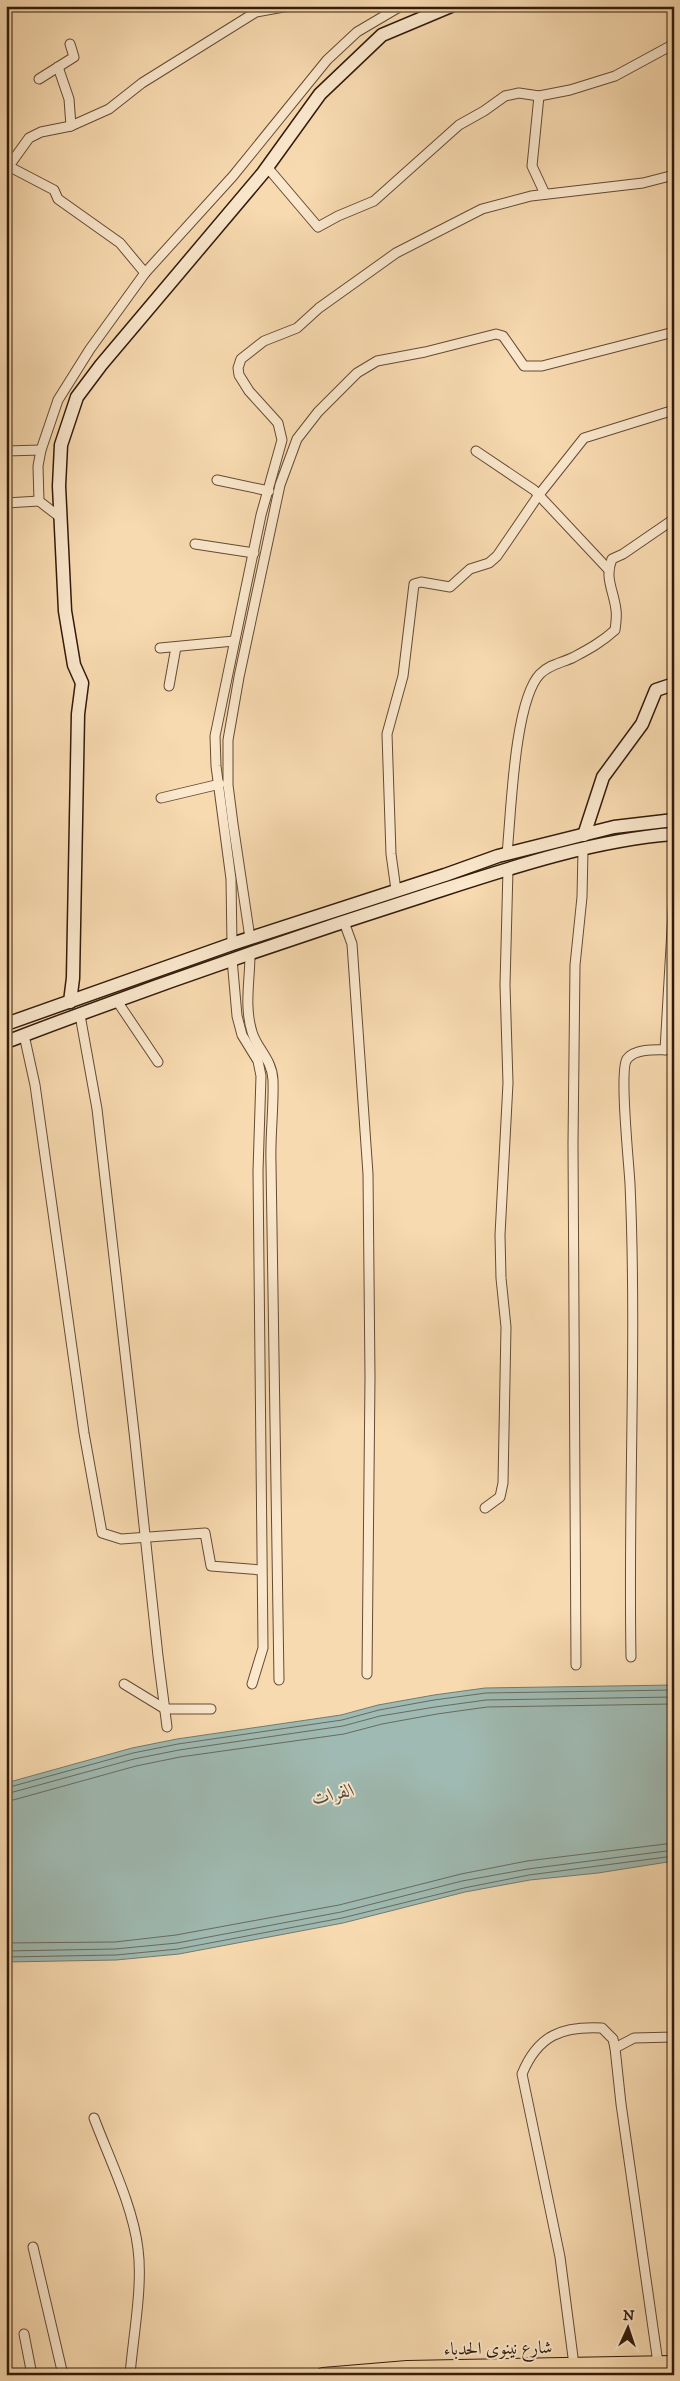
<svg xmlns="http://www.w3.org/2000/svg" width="680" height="2381" font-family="'IM FELL DW Pica',Amiri,serif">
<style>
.water{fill:#9fbab2;stroke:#737a6f}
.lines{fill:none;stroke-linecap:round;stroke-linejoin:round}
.shore{stroke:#686a5e;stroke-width:1}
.street-casing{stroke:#644b34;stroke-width:11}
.secondary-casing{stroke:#321b0b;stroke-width:15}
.primary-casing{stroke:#321b0b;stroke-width:16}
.street{stroke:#fae7cc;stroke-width:9}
.secondary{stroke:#fae7cc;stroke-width:12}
.primary{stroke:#f8dab0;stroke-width:14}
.labels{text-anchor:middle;stroke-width:4;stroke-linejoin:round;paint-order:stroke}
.street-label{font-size:18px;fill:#321b0b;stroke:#fae7cc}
.water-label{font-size:19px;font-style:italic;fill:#534b3d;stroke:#fae7cc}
</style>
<rect width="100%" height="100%" fill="#f8dab0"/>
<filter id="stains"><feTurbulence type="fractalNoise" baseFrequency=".004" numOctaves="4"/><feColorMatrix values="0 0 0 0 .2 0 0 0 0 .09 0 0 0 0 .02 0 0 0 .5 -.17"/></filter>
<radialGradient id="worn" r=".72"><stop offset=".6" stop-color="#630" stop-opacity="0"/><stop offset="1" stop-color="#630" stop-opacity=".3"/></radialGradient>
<!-- water -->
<polygon class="water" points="674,1685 674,1861 598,1873 530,1880 465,1892 343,1923 179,1954 116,1960 6,1962 6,1783 132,1748 177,1739 341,1715 378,1705 434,1695 485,1688"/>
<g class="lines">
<!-- shore -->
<g class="shore">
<polyline points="6,1788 133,1753 178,1744 342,1720 379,1710 434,1700 486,1693 674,1690"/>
<polyline points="6,1794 134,1759 179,1750 343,1726 380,1716 435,1707 486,1700 674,1697"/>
<polyline points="6,1802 136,1766 180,1757 344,1734 382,1724 437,1714 487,1707 674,1704"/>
<polyline points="6,1943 115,1942 176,1935 339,1905 461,1874 527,1861 674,1843"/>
<polyline points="6,1951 115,1949 177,1943 341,1912 462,1881 528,1869 674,1850"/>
<polyline points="6,1957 116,1955 178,1949 342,1918 464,1888 529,1875 674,1856"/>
</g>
<!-- street casing -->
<g class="street-casing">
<g id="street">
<polyline points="58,67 69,99 71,126"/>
<polyline points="39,79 74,57 70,44"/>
<polyline points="539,96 532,166 545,194"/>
<polyline points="10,167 54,190 58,199 120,243 145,273"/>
<polyline points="267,167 318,227 338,216 374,201 459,125 484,111 505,96 519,93 539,96 570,90 615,76 674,44"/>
<polyline points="6,170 29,138 41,132 71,126 109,109 142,83 256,12 289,6"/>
<polyline points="6,451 41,450"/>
<polyline points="476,451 534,490 608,569"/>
<polyline points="217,480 269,491"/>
<polyline points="6,503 39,501"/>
<polyline points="61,518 39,501 38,466 41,450 58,400 90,349 145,273 233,176 327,60 357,32 401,6"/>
<polyline points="195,544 254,553"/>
<polyline points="160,648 234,641"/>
<polyline points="169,686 176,647"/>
<polyline points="161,798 220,784"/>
<path d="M 507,854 C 511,815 514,701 540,674 C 550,664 562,663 574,657 C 589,649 602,642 615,630 C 616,623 617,616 616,610 C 614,591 604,578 612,559 L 623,554 L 674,519"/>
<polyline points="396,890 391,854 387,734 403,676 414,584 421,582 450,587 470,569 489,563 497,556 538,496 584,438 674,410"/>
<polyline points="344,922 352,944 368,1174 370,1377 367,1674"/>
<polyline points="250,938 233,824 228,785 228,740 239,677 280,485 297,439 318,412 357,373 377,361 425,352 496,334 503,336 524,366 542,366 674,332"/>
<polyline points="232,944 231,879 216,766 215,736 261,515 282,440 278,423 249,391 239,375 238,368 241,359 264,341 297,328 319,308 396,253 482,209 531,196 643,183 674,175"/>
<path d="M 250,954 C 250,980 244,1006 252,1032 C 257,1049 272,1059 273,1080 C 274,1107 270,1135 271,1163 C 274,1335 276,1508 279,1680"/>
<polyline points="232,959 237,1016 242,1035 258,1061 261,1076 258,1171 263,1648 252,1684"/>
<polyline points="117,1001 158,1062"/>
<polyline points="80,1015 97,1109 134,1432 158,1656 167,1727"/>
<polyline points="24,1035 35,1085 84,1433 102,1533 121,1539 205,1533 211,1566 261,1570"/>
<polyline points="665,1050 674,895"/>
<polyline points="485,1508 500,1497 503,1483 506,1327 501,1278 500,1235 508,1083 505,985 508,869"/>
<path d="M 631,1657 C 628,1499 637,1341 630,1184 C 629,1164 619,1070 627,1059 C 636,1047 661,1050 674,1050"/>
<polyline points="576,1665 573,1144 575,965 582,897 583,850"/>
<polyline points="124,1684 165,1709 211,1709"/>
<polyline points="615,2048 634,2038 674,2037"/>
<path d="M 94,2118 C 109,2158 133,2206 138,2249 C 143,2286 133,2337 130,2375"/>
<polyline points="33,2247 63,2375"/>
<polyline points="24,2334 32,2375"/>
<path d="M 574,2365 L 560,2257 L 522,2074 C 538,2035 562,2026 602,2028 L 613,2039 L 615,2048 L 621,2104 L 658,2363"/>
</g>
</g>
<!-- secondary casing -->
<g class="secondary-casing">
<g id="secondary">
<polyline points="584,835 603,777 642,724 656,690 674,684"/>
<polyline points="70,1002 73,978 78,714 82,683 74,665 65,611 59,486 61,445 77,397 101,365 263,173 320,94 382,35 451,6"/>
<polyline points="6,1024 232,944 445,875 498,856 614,827 674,820"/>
<path d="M 6,1042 C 142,990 279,942 417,898 C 498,872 589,840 674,834"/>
</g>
</g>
<!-- primary casing -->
<g class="primary-casing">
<polyline id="primary" points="323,2375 407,2368 674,2363"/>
</g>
<!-- street -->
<use href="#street" class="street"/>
<!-- secondary -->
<use href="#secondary" class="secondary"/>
<!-- primary -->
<use href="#primary" class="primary"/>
</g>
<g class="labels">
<!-- street labels -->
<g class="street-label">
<text transform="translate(498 2348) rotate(-1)" y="6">شارع نينوى الحدباء</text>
</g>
<!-- water labels -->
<g class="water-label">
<text transform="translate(333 1793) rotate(-13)" y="7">الفرات</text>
</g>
</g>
<!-- margin -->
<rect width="680" height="2381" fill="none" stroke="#f8dab0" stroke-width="25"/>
<rect x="8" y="8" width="665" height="2366" fill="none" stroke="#321b0b" stroke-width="2.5"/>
<rect x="12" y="12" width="655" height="2356" fill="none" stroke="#321b0b"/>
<!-- north arrow -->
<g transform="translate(628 2328) rotate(3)" stroke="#fae7cc" stroke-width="4" paint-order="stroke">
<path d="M0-4L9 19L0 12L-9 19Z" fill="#321b0b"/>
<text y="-8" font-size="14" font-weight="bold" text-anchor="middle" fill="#321b0b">N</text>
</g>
<rect width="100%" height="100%" filter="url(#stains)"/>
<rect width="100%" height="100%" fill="url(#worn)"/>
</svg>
